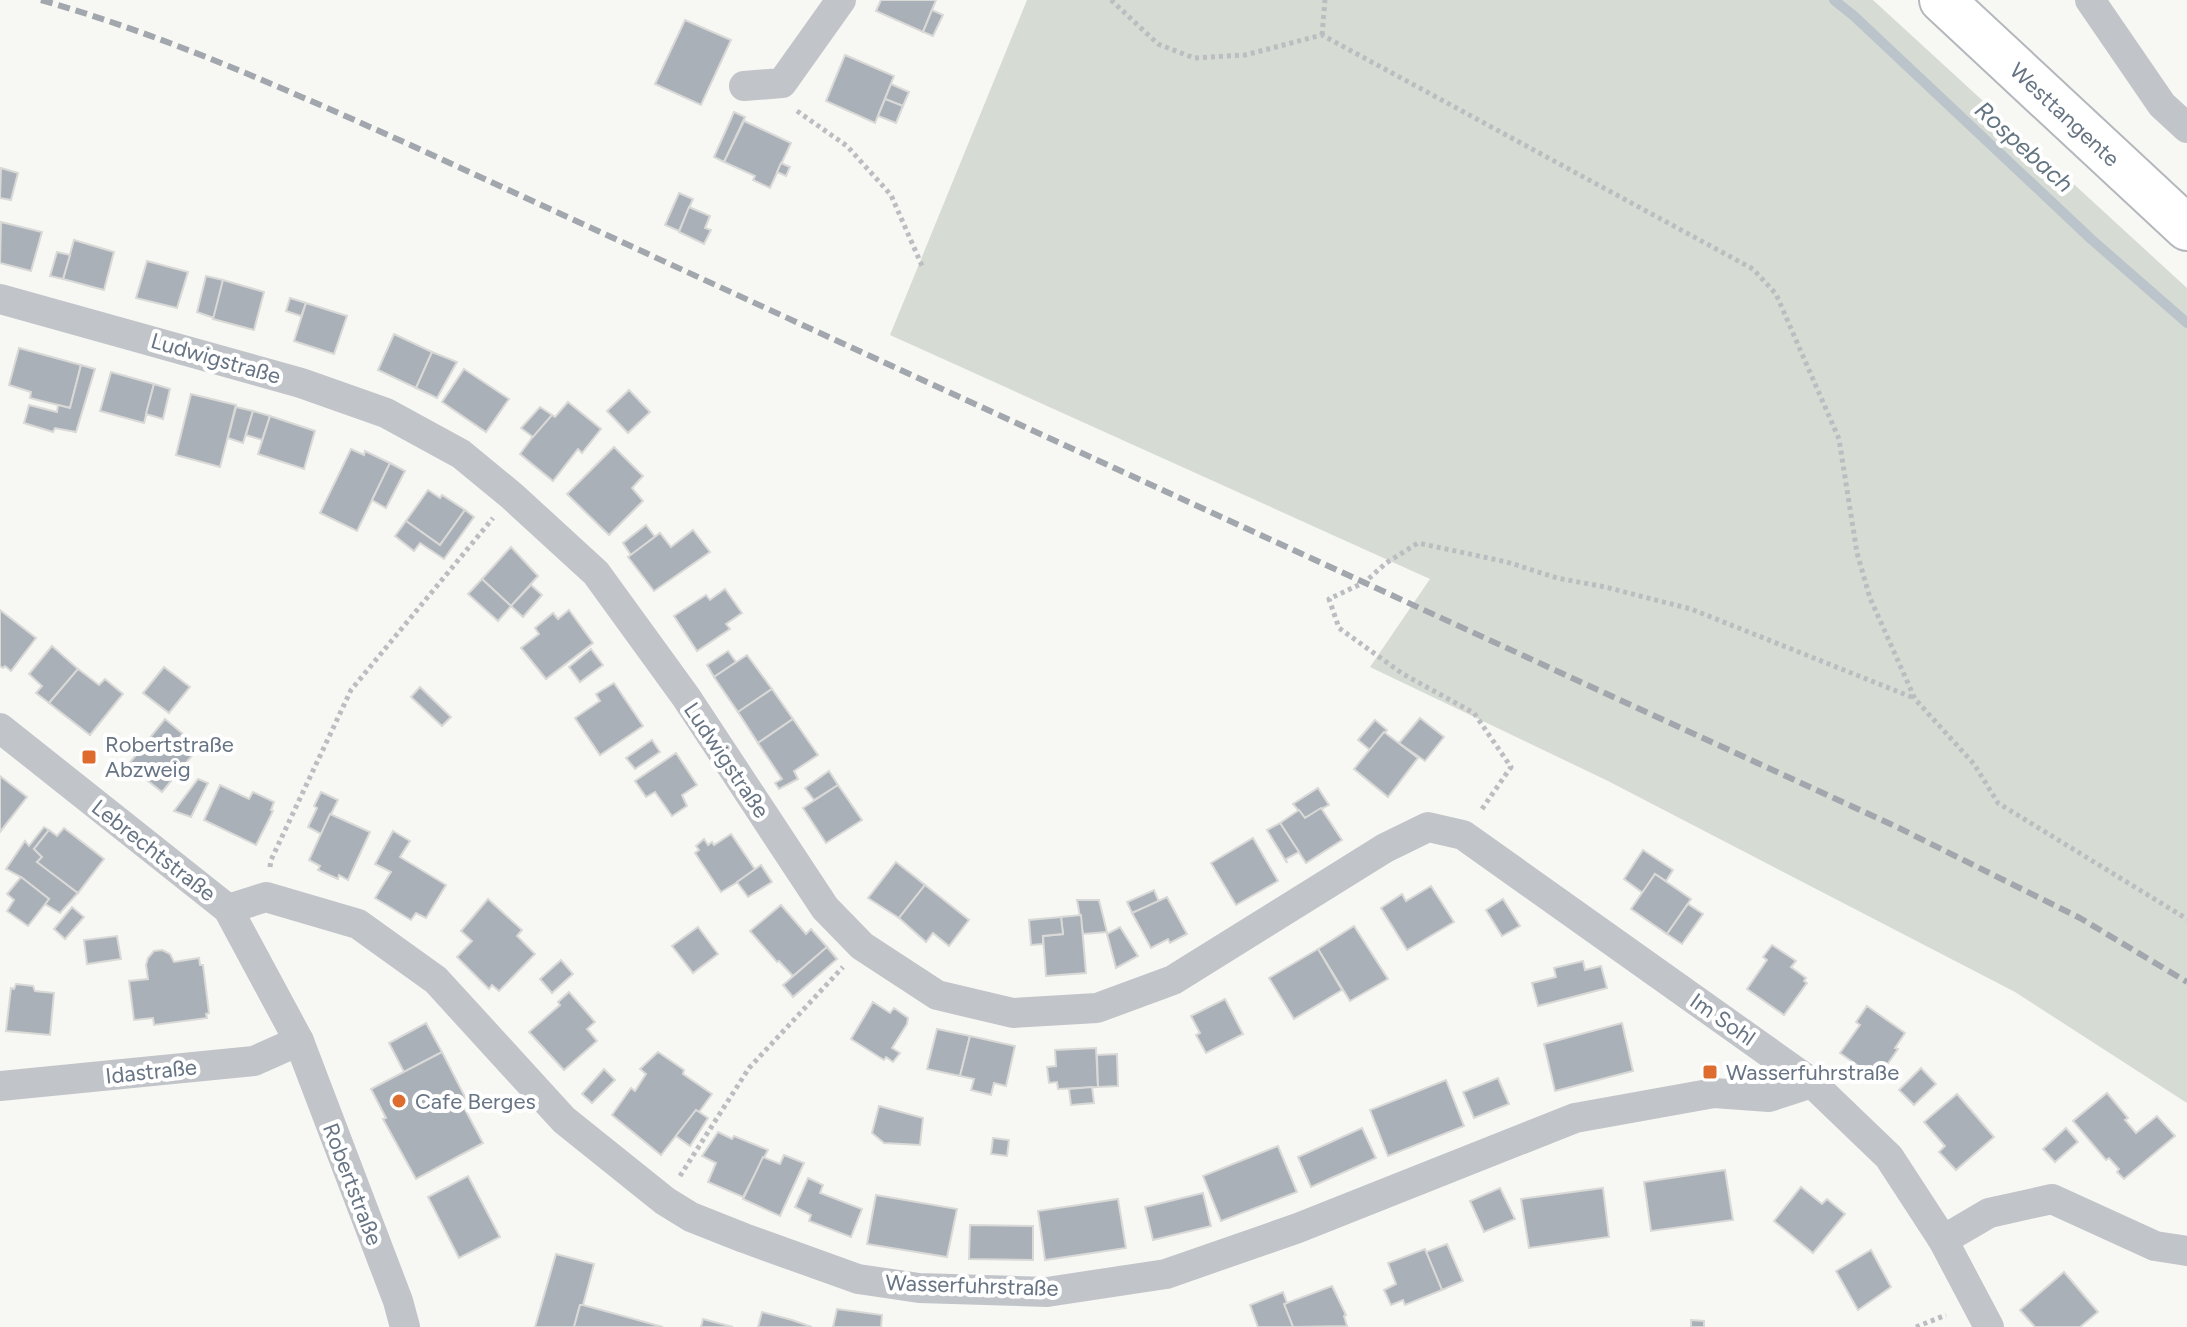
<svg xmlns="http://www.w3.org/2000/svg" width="2187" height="1327" font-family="Figtree,sans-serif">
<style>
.green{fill:#d6dcd4}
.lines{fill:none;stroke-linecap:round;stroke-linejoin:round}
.stream{stroke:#bbc4ca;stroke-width:10}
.building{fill:#aab0b7;stroke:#d9d9d7;stroke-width:2}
.primary-casing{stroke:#b4b8bc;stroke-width:48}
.path{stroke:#bbbdc0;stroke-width:5;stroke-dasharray:4 4;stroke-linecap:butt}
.street{stroke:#c1c4c8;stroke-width:30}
.primary{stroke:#fff;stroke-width:44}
.rail{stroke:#a2a7ad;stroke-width:6;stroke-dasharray:12 6;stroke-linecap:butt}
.poi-dot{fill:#dd6c2e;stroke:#fff;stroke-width:3}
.labels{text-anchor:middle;stroke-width:8;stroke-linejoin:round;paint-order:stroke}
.street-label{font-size:22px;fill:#677484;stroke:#fff}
.poi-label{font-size:22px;fill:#677484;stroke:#fff;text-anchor:start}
.water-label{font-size:24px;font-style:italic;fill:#637580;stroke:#fff}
</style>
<rect width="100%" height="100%" fill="#f7f7f4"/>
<!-- green -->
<polygon class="green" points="1027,0 1873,0 2187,288 2187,1103 2015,992 1608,781 1370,667 1430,579 890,335"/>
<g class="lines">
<!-- stream -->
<polyline class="stream" points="1834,0 1854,16 2091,239 2187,323"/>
</g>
<!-- building -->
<g class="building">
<polygon points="881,0 936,0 923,32 876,11"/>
<polygon points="932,10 943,15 933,36 923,32"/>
<polygon points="685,20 731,40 701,105 655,84"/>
<polygon points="845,55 894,76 875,123 826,101"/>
<polygon points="891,84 909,92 903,106 885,99"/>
<polygon points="885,99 903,106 896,123 878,116"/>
<polygon points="734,112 745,117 724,162 714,157"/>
<polygon points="744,121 791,143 770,188 753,180 755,176 724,162"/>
<polygon points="781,163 790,167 786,176 777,172"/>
<polygon points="1,168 18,173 11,200 0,198"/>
<polygon points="679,193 693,199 679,231 665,225"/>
<polygon points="689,207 710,216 705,228 711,230 704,244 679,232"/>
<polygon points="1,222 42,232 31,271 0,263"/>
<polygon points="74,240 114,252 104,290 63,279"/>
<polygon points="57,252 70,255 63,279 50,276"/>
<polygon points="147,261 188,272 177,308 136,298"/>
<polygon points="206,276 223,280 214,318 197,312"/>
<polygon points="223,280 264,292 254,330 213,319"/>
<polygon points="290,298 306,303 301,316 286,311"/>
<polygon points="306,303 347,316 334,354 294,341"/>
<polygon points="394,334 432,352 416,388 378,370"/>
<polygon points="19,348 81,365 70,408 30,398 31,392 9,385"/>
<polygon points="432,352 457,362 437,398 416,388"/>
<polygon points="81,365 95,369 76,432 55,428 53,432 24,423 29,405 57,412 58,405 70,408"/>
<polygon points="464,369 509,399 486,432 442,402"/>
<polygon points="111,372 154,384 144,423 100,411"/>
<polygon points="154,384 170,389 163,419 146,414"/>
<polygon points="629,390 650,412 628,433 607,411"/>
<polygon points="191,394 236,405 220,467 176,455"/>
<polygon points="568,402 601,429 582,453 578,449 553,481 520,454 543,423 552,415 555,417"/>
<polygon points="236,407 253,411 243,443 228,438"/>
<polygon points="540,407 552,415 533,437 521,428"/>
<polygon points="253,411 270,416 262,440 246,435"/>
<polygon points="270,416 315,431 304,469 258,454"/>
<polygon points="614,447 643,476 632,488 643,501 609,535 567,494"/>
<polygon points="351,449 364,455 365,451 390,463 357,531 320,513"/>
<polygon points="390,463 405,471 386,508 372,500"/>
<polygon points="428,490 440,498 442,495 465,510 440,545 406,521"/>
<polygon points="465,510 474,517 444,559 420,543 414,551 395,536 406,521 440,545"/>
<polygon points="646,525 655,537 631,555 623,543"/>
<polygon points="693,530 710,552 654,591 628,557 660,533 671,547"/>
<polygon points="511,547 538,576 511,606 482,579"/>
<polygon points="482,579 511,606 498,621 468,594"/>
<polygon points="531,585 542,595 523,617 511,606"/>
<polygon points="725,589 742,613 726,624 730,629 697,651 674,616 706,595 710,600"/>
<polygon points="0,610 36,638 11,671 5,666 3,668 0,666"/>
<polygon points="569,610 593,643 546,679 521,648 539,634 535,628 553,613 558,619"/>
<polygon points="52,646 78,669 49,703 36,693 42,686 29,674"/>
<polygon points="591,649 603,665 580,682 569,667"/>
<polygon points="728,651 736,662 714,677 707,665"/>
<polygon points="747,655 772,689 738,712 714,677"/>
<polygon points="164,667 190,687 169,713 143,693"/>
<polygon points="78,669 99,685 105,679 123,694 90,735 49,703"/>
<polygon points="614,683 643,726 600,755 575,718 600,701 596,694"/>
<polygon points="420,687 451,717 442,726 411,697"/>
<polygon points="772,689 793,719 758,743 738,712"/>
<polygon points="1420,718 1444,737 1425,761 1399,743"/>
<polygon points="165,719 183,734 178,739 195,752 162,792 128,765"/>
<polygon points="793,719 818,755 794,771 798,779 779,789 775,783 782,779 758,743"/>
<polygon points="1375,720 1387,730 1370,750 1358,740"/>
<polygon points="1384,732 1418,758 1388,797 1354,769"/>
<polygon points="652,740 660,752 635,769 626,758"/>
<polygon points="676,753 697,785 682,795 687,806 672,816 655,792 646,797 635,781"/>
<polygon points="829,771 838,785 814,800 805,788"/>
<polygon points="0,776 27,797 0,832"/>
<polygon points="198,779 208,783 191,817 174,811"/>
<polygon points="220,785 249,799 253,792 274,802 271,810 273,811 256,845 204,820"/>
<polygon points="838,785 862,820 826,843 803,808"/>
<polygon points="1318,788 1329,805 1305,818 1293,804"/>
<polygon points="321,792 338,800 321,834 308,827 317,808 314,806"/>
<polygon points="1321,808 1342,840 1306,863 1280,823 1299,810 1305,818"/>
<polygon points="330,814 370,832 348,880 339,875 338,879 318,870 320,866 309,860"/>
<polygon points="1280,823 1299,852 1286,859 1287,863 1267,830"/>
<polygon points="44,827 49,830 34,849 42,857 37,862 78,893 60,913 45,904 49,899 21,877 6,869 25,841 29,846"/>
<polygon points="64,828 104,859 78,893 37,862 42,857 34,849 49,830 57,836"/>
<polygon points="393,831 410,841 400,857 446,885 426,918 416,913 411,920 375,898 391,872 375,864"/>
<polygon points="731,834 756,871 721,892 695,853 699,850 696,846 704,839 708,845 712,842 714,845"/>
<polygon points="1253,838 1278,881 1236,905 1211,863"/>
<polygon points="1643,850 1673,870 1666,881 1655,874 1643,893 1624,879"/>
<polygon points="896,862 925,885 899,918 868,898"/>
<polygon points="761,865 772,882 748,897 737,882"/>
<polygon points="1655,874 1691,899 1667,934 1631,909"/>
<polygon points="21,877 49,899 28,926 7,911 14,900 7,894"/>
<polygon points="925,885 969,920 949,946 933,933 926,942 899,918"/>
<polygon points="1431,886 1454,922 1407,950 1381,908 1402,894 1406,901"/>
<polygon points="1154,890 1159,902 1132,913 1127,902"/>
<polygon points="1167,897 1187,934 1170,943 1168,939 1151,948 1132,913"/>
<polygon points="488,899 522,930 517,936 535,954 499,991 492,985 489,989 457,957 472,941 461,931"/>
<polygon points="1503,899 1520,926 1502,936 1486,910"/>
<polygon points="1077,900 1099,900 1107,932 1083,934"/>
<polygon points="1688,904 1703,914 1682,944 1667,934"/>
<polygon points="781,905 806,934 811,929 827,947 793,976 779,961 777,962 750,931"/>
<polygon points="72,907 84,917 65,939 54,929"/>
<polygon points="1081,915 1086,973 1046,976 1043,936 1063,934 1061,917"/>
<polygon points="1061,917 1063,934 1043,936 1043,944 1031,945 1029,920"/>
<polygon points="1354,926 1388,979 1350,1001 1318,949"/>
<polygon points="698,927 718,954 693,973 672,946"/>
<polygon points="1120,927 1138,956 1116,968 1107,934"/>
<polygon points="117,936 121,959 87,964 84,940"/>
<polygon points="1772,945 1796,961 1791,967 1806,978 1804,981 1807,983 1784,1015 1747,989 1767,960 1763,957"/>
<polygon points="827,947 837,959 793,997 783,985"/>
<polygon points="1318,949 1342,990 1294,1019 1269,978"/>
<polygon points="162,950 170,954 174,962 199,958 200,965 203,965 209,1013 206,1014 207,1018 154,1025 153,1018 134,1020 129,981 148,979 146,965 148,958 154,951"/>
<polygon points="561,960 573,974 552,993 540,979"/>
<polygon points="1583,961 1585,970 1601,966 1607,988 1538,1006 1532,983 1556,977 1554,968"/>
<polygon points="16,984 33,986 35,991 54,993 50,1035 6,1031 11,988 14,989"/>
<polygon points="569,992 595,1022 587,1029 597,1041 564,1070 529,1032 560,1005 558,1002"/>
<polygon points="1225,999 1243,1034 1206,1053 1196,1035 1200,1033 1191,1016"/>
<polygon points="873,1002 890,1013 894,1008 908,1018 907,1024 892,1048 900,1053 893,1062 886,1057 884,1060 851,1039"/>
<polygon points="1867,1006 1905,1033 1895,1048 1898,1049 1877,1079 1840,1053 1860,1025 1856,1022"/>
<polygon points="426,1023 442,1052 404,1072 389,1043"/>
<polygon points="1622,1023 1633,1071 1555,1091 1544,1044"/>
<polygon points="937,1029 970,1036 960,1076 927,1069"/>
<polygon points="970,1036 1015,1046 1006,1086 994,1083 991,1095 971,1090 974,1079 960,1076"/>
<polygon points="1096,1048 1098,1087 1058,1089 1057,1082 1049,1083 1047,1067 1056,1066 1055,1050"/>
<polygon points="442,1052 466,1099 461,1102 483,1143 416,1179 383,1119 386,1118 371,1089"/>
<polygon points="658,1052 684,1070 683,1074 712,1094 699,1112 696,1110 661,1155 612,1115 631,1088 635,1091 646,1074 640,1069"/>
<polygon points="1117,1054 1118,1086 1098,1087 1097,1055"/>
<polygon points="1921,1068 1936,1084 1914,1105 1899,1090"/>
<polygon points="604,1069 615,1080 592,1103 582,1094"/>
<polygon points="1498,1078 1509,1104 1474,1118 1463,1092"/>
<polygon points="1446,1080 1464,1126 1388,1156 1370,1110"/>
<polygon points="1092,1087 1094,1103 1071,1105 1069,1089"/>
<polygon points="2107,1093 2128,1118 2125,1120 2136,1133 2157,1116 2175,1136 2124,1179 2117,1172 2119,1169 2109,1158 2106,1160 2073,1121"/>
<polygon points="1957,1094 1994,1137 1956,1170 1939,1152 1945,1146 1924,1122"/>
<polygon points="879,1106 923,1118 920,1145 884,1143 872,1133"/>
<polygon points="696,1110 708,1118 690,1146 676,1136"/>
<polygon points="1362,1128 1376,1158 1311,1187 1298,1157"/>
<polygon points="2066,1128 2078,1142 2055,1162 2043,1149"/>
<polygon points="718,1132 732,1139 734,1136 768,1150 743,1197 708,1182 716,1163 702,1156"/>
<polygon points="993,1138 1009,1140 1007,1156 991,1154"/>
<polygon points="1278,1146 1297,1192 1221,1221 1203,1176"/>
<polygon points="784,1155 804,1163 780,1216 743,1199 763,1157 780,1164"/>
<polygon points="1725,1170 1733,1220 1651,1231 1644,1182"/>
<polygon points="468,1176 500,1237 459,1258 428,1197"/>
<polygon points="808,1178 823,1185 820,1193 862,1209 851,1237 809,1221 811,1215 795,1207"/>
<polygon points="1801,1187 1822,1204 1827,1199 1845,1214 1813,1253 1774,1221"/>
<polygon points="1500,1188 1515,1219 1484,1232 1470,1201"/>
<polygon points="1603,1188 1609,1237 1529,1248 1521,1199"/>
<polygon points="1203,1193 1211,1226 1153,1240 1145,1207"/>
<polygon points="876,1195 957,1209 947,1257 867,1244"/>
<polygon points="1118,1199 1126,1248 1045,1260 1038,1211"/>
<polygon points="970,1225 1033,1226 1033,1260 969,1259"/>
<polygon points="1447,1244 1463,1281 1442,1290 1426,1252"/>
<polygon points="1425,1249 1442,1290 1405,1305 1403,1300 1391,1305 1384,1290 1396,1284 1388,1263"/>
<polygon points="1871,1250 1891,1287 1858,1310 1836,1271"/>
<polygon points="556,1254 594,1264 583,1305 580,1305 574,1327 535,1327"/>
<polygon points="2064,1272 2098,1312 2080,1327 2035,1327 2020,1310"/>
<polygon points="1332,1286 1346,1315 1344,1316 1347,1326 1293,1327 1284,1304"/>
<polygon points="1283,1292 1287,1303 1284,1304 1293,1327 1258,1327 1250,1305"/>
<polygon points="580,1305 583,1305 663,1327 574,1327"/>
<polygon points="837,1309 882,1315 881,1327 833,1327"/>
<polygon points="762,1312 792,1320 812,1327 758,1327"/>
<polygon points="703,1319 733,1327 701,1327"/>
<polygon points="1691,1320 1704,1321 1704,1327 1691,1327"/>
</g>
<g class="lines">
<!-- primary casing -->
<g class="primary-casing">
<g id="primary">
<path id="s1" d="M 1942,0 L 2187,228"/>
</g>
</g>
<!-- path -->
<g class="path">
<polyline points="1111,0 1158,44 1194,58 1245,55 1322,35 1753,269 1776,294 1839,439 1857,553 1870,598 1915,699 1974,764 1998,803 2187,919"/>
<polyline points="1322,35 1325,0"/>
<polyline points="797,111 847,146 891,195 923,268"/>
<polyline points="1482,809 1511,767 1474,713 1403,674 1339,628 1329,599 1365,582 1386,563 1418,543 1507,562 1557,578 1605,587 1691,609 1914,698"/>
<polyline points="270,867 271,860 351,690 493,518"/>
<polyline points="680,1176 749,1068 843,967"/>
<polyline points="1916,1327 1946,1315"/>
</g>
<!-- street -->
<g class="street">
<polyline points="2090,0 2162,105 2187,128"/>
<polyline points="744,86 782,83 841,0"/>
<polyline points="0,299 301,383 386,413 461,454 512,496 596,573 686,697 825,908 862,946 937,995 1013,1013 1097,1008 1173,980 1385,848 1428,827 1463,835 1812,1083 1889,1157 1943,1240 1989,1327"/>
<polyline points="0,728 228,909 299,1041 398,1301 405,1327"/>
<polyline points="228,909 266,897 358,924 436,980 564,1120 665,1201 691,1217 744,1238 858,1279 919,1288 1047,1292 1166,1274 1298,1228 1575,1118 1714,1093 1769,1097 1812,1083"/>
<polyline points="0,1086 254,1061 299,1041"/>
<polyline points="1943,1240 1989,1213 2052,1199 2155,1246 2187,1251"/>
</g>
<!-- primary -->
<use href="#primary" class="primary"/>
<!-- rail -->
<path class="rail" d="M 41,0 C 167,36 287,90 406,143 L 1897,827 L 2080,918 L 2187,982"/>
</g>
<!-- markers -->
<g class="poi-dot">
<rect x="81" y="749" width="16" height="16" rx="4"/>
<rect x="1702" y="1064" width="16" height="16" rx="4"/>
<circle cx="399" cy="1101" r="8"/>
</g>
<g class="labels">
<!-- street labels -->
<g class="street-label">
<text dy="8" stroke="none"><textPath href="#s1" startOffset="168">Westtangente</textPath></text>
<text transform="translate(216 358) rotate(16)" y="8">Ludwigstraße</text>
<text transform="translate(727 760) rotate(56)" y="8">Ludwigstraße</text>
<text transform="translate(154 850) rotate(38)" y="8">Lebrechtstraße</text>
<text transform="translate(1723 1019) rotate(35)" y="8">Im Sohl</text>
<text transform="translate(151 1071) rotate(-6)" y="8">Idastraße</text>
<text transform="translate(353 1184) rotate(69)" y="8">Robertstraße</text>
<text transform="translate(972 1285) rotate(2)" y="8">Wasserfuhrstraße</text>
</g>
<!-- poi labels -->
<g class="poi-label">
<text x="105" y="752">Robertstraße<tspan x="105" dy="25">Abzweig</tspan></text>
<text x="1726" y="1080">Wasserfuhrstraße</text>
<text x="415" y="1109">Cafe Berges</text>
</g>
<!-- water labels -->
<g class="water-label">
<text transform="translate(2024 147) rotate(42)" y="8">Rospebach</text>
</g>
</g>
</svg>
